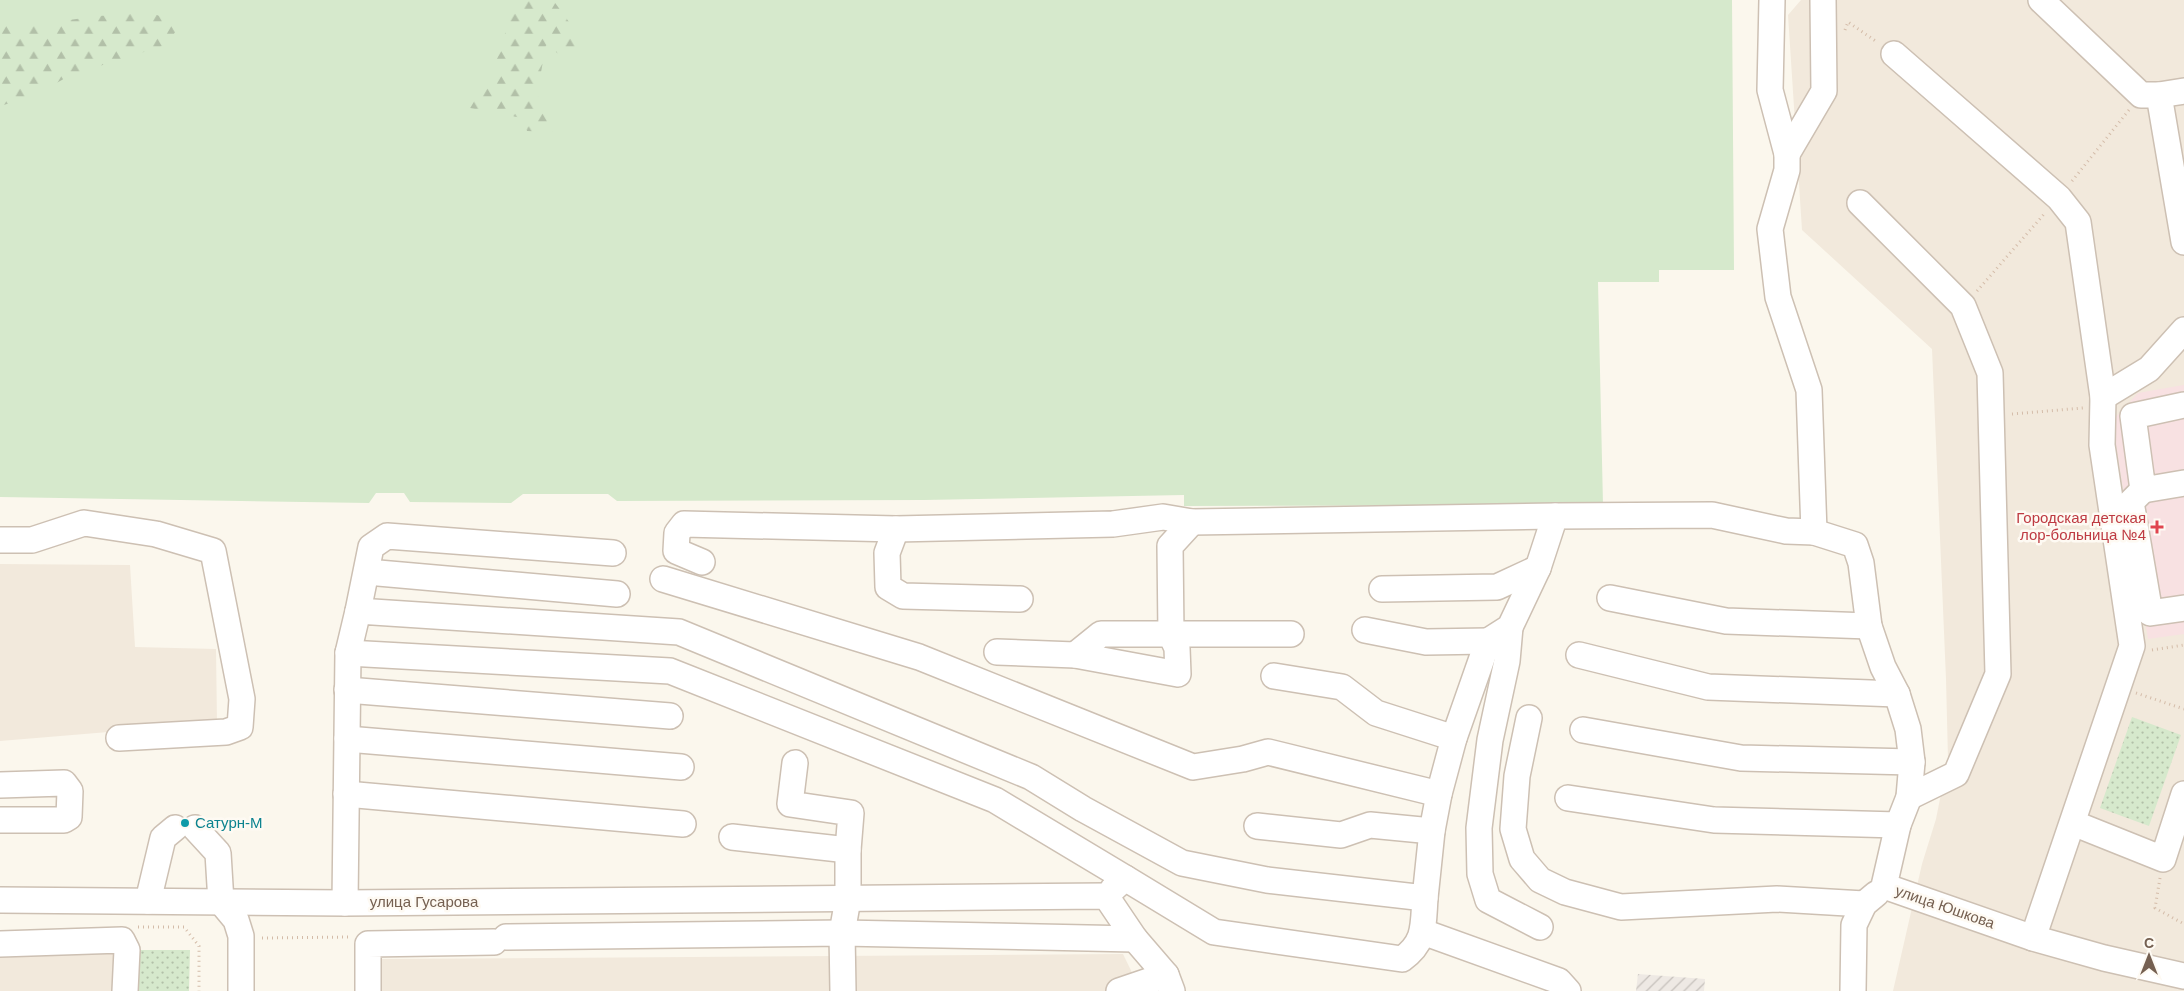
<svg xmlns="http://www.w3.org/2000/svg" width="2184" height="991" font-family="Arial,sans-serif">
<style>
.residential{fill:#f2e9dc}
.industrial{fill:url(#industrial-furrows)}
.medical{fill:#f8e1e2}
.grass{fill:#d6e9cc}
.forest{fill:url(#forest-firs)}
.park{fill:url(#park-dots)}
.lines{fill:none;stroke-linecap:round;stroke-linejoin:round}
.minor-casing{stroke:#cdc0b3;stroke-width:28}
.path{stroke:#d4bca9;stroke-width:3;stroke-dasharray:1 4;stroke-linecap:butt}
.minor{stroke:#fff;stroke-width:25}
.health-dot{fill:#e0444e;stroke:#fefaf3;stroke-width:2}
.culture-dot{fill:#0f9aa8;stroke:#fefaf3;stroke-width:2}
.labels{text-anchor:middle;stroke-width:5;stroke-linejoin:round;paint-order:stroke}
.health-label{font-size:15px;fill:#be3a42;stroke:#fefaf3;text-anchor:end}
.culture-label{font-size:15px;fill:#0d838f;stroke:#fefaf3;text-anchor:start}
.street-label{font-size:15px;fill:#756051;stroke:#fefaf3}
</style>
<defs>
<pattern id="industrial-furrows" width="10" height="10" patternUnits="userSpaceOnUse" patternTransform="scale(1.25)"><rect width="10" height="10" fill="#eee9e4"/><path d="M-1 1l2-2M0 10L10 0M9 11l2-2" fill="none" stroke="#c5c0bb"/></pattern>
<pattern id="forest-firs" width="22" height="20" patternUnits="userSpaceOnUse" patternTransform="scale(1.25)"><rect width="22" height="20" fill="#d6e9cc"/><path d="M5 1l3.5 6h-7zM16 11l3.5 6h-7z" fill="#b2c0a8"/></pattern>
<pattern id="park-dots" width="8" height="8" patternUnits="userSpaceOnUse" patternTransform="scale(1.25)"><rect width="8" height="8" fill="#d6e9cc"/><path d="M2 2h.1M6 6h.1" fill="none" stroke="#b2c0a8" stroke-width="1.8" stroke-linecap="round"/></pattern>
</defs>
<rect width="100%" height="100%" fill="#fbf7ed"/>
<!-- residential -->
<g class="residential">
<polygon points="1801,0 2184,0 2184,991 1893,991 1922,864 1936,819 1948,759 1946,679 1932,349 1802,230 1788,15"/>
<polygon points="0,564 130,565 135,647 216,649 217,723 0,741"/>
<polygon points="0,954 137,954 136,991 0,991"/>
<polygon points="1123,954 1141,991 381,991 380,959"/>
</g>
<!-- industrial -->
<polygon class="industrial" points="1638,974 1705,979 1704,991 1636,991"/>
<!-- medical -->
<polygon class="medical" points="2184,385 2184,634 2148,639 2112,421 2138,393"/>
<!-- grass -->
<polygon class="grass" points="0,0 1732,0 1734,270 1659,270 1659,282 1598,282 1603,505 1184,506 1184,495 924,500 617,501 608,494 523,494 511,503 410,502 404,493 376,493 369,503 0,497"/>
<!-- forest -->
<g class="forest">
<polygon points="506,0 553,0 577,33 580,50 563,57 546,45 537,94 553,132 527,131 522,118 470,108 492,72 503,42 511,7"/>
<polygon points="150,13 167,18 175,22 176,31 166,45 71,75 31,97 0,106 0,26 40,24 98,16"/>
</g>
<!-- park -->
<g class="park">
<polygon points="2132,717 2181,735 2149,826 2100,808"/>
<polygon points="139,950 190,950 189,991 139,991"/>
</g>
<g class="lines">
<!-- minor casing -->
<g class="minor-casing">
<g id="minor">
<polyline points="1772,0 1770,90 1787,154 1787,170 1770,229 1778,297 1809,390 1814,532"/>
<polyline points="2041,0 2141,95 2159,95 2184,242"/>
<polyline points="1894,54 2059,198 2078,222 2103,397 2102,445 2132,646 2033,938"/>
<polyline points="2159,95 2184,91"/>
<polyline points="1787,154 1824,91 1823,0"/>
<polyline points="1860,203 1963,306 1990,373 1998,674 1956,774 1909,797"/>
<polyline points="2103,397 2149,369 2184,330"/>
<polyline points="2184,405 2133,416 2143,490 2184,483"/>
<polyline points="2143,490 2131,502 2150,613 2184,608"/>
<polyline points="896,529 887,553 888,587 903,596 1020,599"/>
<polyline points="0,540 32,540 84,523 156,534 213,551 242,699 240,727 226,732 119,738"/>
<polyline points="702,562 676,551 677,533 684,524 896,529 1113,524 1163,517 1192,522 1555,516"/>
<polyline points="367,572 617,594"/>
<polyline points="663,579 919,657 1193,767 1243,759 1268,752 1439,794"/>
<polyline points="1382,589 1497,587 1538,568"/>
<polyline points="1610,598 1726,621 1869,626"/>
<polyline points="358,611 371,547 387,536 613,553"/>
<polyline points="1510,627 1507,661 1490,740 1479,828 1480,874 1488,900 1540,927"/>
<polyline points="1365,630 1426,642 1488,641"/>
<polyline points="997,652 1075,655 1178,674 1177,648 1171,635 1170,546 1192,522"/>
<polyline points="348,653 670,671 995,800 1125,878"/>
<polyline points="1075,655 1101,634 1291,634"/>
<polyline points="1579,655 1708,687 1897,694"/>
<polyline points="1274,676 1342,687 1376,713 1454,738"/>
<polyline points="347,690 670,716"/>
<polyline points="1529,718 1517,776 1513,829 1522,859 1540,880 1565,892 1621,907 1777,899 1864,904"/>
<polyline points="1583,730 1741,758 1912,762"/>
<polyline points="347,739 681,767"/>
<polyline points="795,763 790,804 851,813 848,850 848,899 842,933 843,991"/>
<polyline points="0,785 64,783 70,791 69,817 64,820 0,820"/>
<polyline points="346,794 683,824"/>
<polyline points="1568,798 1714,820 1898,825"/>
<polyline points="2073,823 2163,859 2184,794"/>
<polyline points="1257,826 1341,835 1370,825 1432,831"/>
<polyline points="195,828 218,853 221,902"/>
<polyline points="732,837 848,850"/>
<path d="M 1113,889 L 1125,878 L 1214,932 L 1402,959 C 1426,942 1423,925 1425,898"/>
<polyline points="0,900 345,903 1106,896 1135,939 1166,975 1172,991"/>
<polyline points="148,901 163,838 175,828"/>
<polyline points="221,902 236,920 241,936 241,991"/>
<polyline points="345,903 348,653 358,611 679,632 1031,777 1083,809 1182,863 1267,880 1425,898 1432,831 1439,794 1454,738 1488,641 1510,627 1538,568 1555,516 1712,515 1786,531 1814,532 1855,545 1861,563 1869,626 1883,667 1897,694 1908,729 1912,762 1909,797 1898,825 1884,886 2033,938 2104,958 2184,976"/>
<polyline points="1423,932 1559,981 1568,991"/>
<polyline points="506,937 842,933 1135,939"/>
<polyline points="0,944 122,940 127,950 125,991"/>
<polyline points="368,991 368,944 494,942"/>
<polyline points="1119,991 1166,975"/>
<polyline points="1853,991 1854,925 1864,904 1876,894"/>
</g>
</g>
<!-- path -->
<g class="path">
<polyline points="1845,30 1848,22 1877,42"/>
<polyline points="2072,181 2129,110"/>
<polyline points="1977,291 2045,213"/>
<polyline points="2012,414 2083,408"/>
<polyline points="2152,650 2184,645"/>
<polyline points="2136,693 2184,709"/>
<polyline points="2160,878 2155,908 2184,924"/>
<polyline points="138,927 184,927 199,946 199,991"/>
<polyline points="262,938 351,937"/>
</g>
<!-- minor -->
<use href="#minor" class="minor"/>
</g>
<!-- markers -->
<path class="health-dot" d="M2154.5 519.5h5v5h5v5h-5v5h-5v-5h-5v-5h5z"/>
<circle class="culture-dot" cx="185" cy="823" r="5"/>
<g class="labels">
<!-- health labels -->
<g class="health-label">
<text x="2146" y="523">Городская детская<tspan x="2146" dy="17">лор-больница №4</tspan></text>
</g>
<!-- culture labels -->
<g class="culture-label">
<text x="195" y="828">Сатурн-М</text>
</g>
<!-- street labels -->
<g class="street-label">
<text x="424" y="907">улица Гусарова</text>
<text transform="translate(1945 907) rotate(19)" y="5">улица Юшкова</text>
</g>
</g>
<!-- north arrow -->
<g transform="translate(2149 956)" stroke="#fefaf3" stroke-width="4" paint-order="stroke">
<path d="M0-4L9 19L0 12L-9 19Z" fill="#756051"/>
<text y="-8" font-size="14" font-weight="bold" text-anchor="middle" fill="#756051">С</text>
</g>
</svg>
